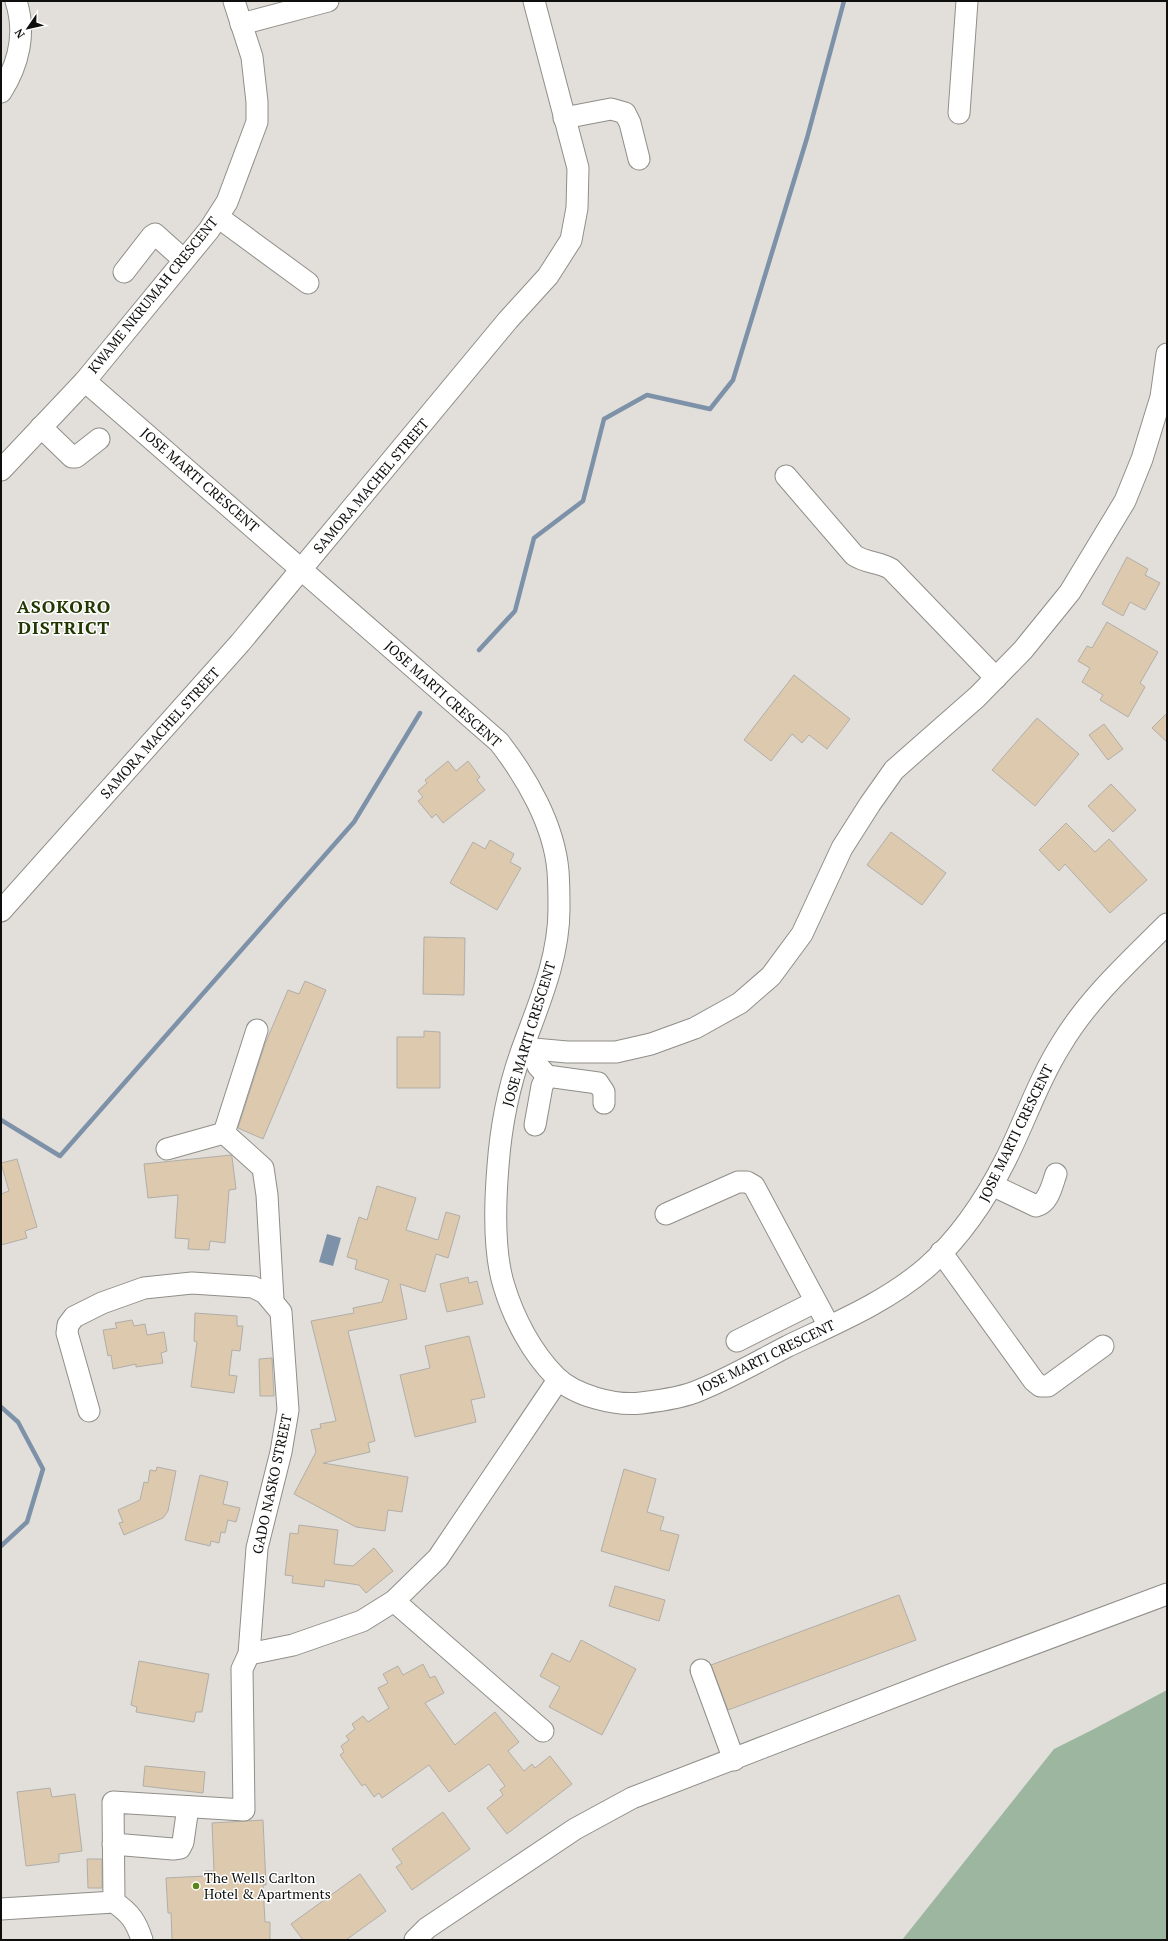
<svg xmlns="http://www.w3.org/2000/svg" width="1168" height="1941" font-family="'PT Serif',serif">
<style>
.forest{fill:#9cb6a0}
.water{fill:#7d91a8}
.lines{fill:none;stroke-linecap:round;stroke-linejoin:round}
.stream{stroke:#7d91a8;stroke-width:4.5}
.building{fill:#dcc9ae;stroke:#b1aea9}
.minor-casing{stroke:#908e89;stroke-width:23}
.minor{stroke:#fff;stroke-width:21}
.poi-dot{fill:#598615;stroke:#fff;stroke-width:1.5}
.labels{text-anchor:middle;stroke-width:3;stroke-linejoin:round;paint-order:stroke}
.street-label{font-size:14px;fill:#0e0e0c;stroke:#fff}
.poi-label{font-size:14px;fill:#0e0e0c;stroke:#fff;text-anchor:start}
.district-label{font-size:18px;font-weight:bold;letter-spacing:1px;fill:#223702;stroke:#fff}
</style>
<rect width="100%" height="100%" fill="#e2dfda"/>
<!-- forest -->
<polygon class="forest" points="1167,1690 1167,1940 902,1940 1054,1749 1092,1730"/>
<!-- water -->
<polygon class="water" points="327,1234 341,1238 333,1266 319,1262"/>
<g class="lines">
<!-- stream -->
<g class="stream">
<polyline points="479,650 515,611 534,538 583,501 604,419 647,395 710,409 733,380 807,138 844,1"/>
<polyline points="1,1120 60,1156 354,822 420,713"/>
<polyline points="1,1407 18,1422 43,1469 27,1522 1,1546"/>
</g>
</g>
<!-- building -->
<g class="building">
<polygon points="1127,557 1148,569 1145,575 1160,583 1145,610 1130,602 1123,616 1102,604"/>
<polygon points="1107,622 1158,652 1140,683 1145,687 1128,717 1100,700 1103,695 1082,682 1090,668 1078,661 1087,646 1092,648"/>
<polygon points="794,675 850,719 827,749 809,735 802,743 792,734 771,761 744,740"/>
<polygon points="1167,713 1167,742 1152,728"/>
<polygon points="1037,718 1079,754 1035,806 992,770"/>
<polygon points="1104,724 1123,749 1108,760 1089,735"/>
<polygon points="448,761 456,771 468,761 480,777 477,780 485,790 443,823 436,814 432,818 418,801 423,797 418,791 427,783 425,780"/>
<polygon points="1111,784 1136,810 1113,832 1088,806"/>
<polygon points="1066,823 1095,852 1109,839 1147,880 1110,913 1065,864 1059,871 1039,850"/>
<polygon points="891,832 946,873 922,905 867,865"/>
<polygon points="490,840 514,854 510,862 521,868 497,910 450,883 473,842 485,849"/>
<polygon points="424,937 465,938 464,995 423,994"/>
<polygon points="305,981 326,990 263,1139 238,1128 265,1044 288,990 299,994"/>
<polygon points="424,1031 440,1032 440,1088 397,1088 397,1037 424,1037"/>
<polygon points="231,1155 232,1157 236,1189 229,1190 225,1243 210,1241 209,1250 188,1249 189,1239 175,1238 178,1195 148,1198 144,1164"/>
<polygon points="17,1159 37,1227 25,1231 27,1238 1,1245 1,1194 9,1191 1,1163"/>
<polygon points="377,1186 416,1198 406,1230 438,1240 446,1212 460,1216 448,1258 436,1254 425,1292 400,1284 407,1319 348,1331 375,1441 368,1443 370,1452 323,1463 408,1477 402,1512 388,1510 385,1531 356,1527 294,1494 316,1452 311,1430 321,1428 320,1424 336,1421 311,1321 354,1313 353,1308 382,1302 389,1280 355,1269 357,1260 347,1257 359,1217 367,1220"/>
<polygon points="468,1277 469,1283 477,1281 483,1304 447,1312 440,1284"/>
<polygon points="195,1313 237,1316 237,1326 243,1326 240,1351 232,1350 229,1375 237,1376 234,1393 191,1387 197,1342 194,1341"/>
<polygon points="132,1320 134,1326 145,1324 147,1335 164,1332 167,1351 161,1353 163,1363 136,1367 136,1364 113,1369 111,1355 108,1356 103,1330 117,1328 115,1323"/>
<polygon points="469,1336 485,1397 471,1400 476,1422 415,1437 400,1375 430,1368 425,1346"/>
<polygon points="272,1358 274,1396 260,1396 259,1359"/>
<polygon points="157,1467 176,1471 168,1511 163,1518 124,1535 119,1523 123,1522 118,1510 140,1500 144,1482 148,1483 150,1470 156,1471"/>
<polygon points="624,1469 656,1479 647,1512 664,1517 660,1530 679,1535 669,1571 601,1551"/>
<polygon points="200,1475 228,1482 223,1504 240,1508 236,1522 228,1520 225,1533 221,1532 219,1543 211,1541 210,1546 185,1540"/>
<polygon points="299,1525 338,1530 334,1564 353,1566 374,1548 393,1571 366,1593 359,1585 325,1580 324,1587 292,1583 293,1576 285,1575 290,1533 298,1534"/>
<polygon points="615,1586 665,1600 659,1621 609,1606"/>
<polygon points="899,1595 916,1640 728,1710 711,1665"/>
<polygon points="581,1640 636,1669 602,1735 549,1707 560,1687 540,1676 552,1653 570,1662"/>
<polygon points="139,1661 209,1674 202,1712 196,1712 194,1722 136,1712 137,1707 131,1705"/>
<polygon points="423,1664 430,1678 435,1676 444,1693 425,1703 455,1745 495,1712 519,1742 508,1751 524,1771 532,1764 535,1768 550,1756 572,1784 507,1834 487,1808 503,1795 500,1790 505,1786 489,1764 449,1792 429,1765 382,1798 379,1793 374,1797 365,1784 362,1786 340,1755 344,1752 341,1746 349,1740 346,1736 355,1729 352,1724 363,1716 368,1722 389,1708 378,1688 388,1683 383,1674 398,1666 403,1675"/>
<polygon points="145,1766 205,1772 203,1793 143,1786"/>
<polygon points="50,1788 52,1797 75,1794 82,1851 59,1854 59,1862 26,1866 17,1792"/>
<polygon points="443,1812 470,1849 412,1890 396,1867 402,1863 392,1849"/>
<polygon points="263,1820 266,1885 263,1885 265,1922 270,1922 270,1940 172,1940 171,1913 168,1913 166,1878 205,1876 205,1871 214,1871 212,1823"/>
<polygon points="87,1859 102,1859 102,1888 88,1888"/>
<polygon points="360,1874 386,1911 346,1940 303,1940 291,1924"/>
</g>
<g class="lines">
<!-- minor casing -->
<g class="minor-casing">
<g id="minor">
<polyline points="241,24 328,1"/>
<path d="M 1,92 C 19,64 26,32 16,1"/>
<polyline points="959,113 967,1"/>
<polyline points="564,118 611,109 625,113 630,123 639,159"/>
<polyline points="218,217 308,283"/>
<polyline points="124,272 152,236 155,234 184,260"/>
<path d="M 85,381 L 499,742 C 527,778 554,825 558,871 C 559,884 559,897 559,909 C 559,958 539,1003 523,1047 C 509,1085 501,1125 498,1166 C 495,1202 493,1251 504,1286 C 514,1319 532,1353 556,1377 C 575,1396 616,1406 641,1403 C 658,1401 685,1397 700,1390 C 730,1378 759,1361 788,1346 C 836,1323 885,1303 926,1268 C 960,1238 986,1199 1006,1159 C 1025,1121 1039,1079 1062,1043 C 1089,998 1130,961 1167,924"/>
<polyline points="41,427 72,457 76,457 99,439"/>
<polyline points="1,470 85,381 209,230 227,202 257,122 257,102 252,57 234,1"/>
<path d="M 786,476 L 854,555 C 865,563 880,562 891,569 L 996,678"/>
<polyline points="1,911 240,643 508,320 548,276 571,240 577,208 578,168 534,1"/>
<polyline points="257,1030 224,1133 263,1168 267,1195 273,1300"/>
<polyline points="523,1048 567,1052 616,1052 651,1044 695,1028 740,1003 771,976 802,934 842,848 870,804 894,770 977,697 1023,650 1070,592 1125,501 1142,459 1161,397 1167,354"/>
<polyline points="531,1049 538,1066 547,1076 598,1083 604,1092 604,1103"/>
<polyline points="535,1125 542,1086 547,1076"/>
<polyline points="167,1149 224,1133"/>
<path d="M 992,1185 L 1036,1206 C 1049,1203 1052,1185 1056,1174"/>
<polyline points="666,1214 738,1182 747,1182 754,1186 829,1326"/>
<polyline points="941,1252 1034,1381 1040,1386 1048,1386 1103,1346"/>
<polyline points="737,1341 815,1302"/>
<polyline points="89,1411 67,1333 68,1325 74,1317 102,1303 144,1288 192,1283 253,1287 265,1293 281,1312 288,1410 281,1452 257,1548 249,1654 242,1669 244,1810 113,1802 114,1902"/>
<polyline points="394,1601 543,1731"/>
<polyline points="249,1654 293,1645 362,1621 394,1601 438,1558 558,1380"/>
<polyline points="701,1670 734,1760"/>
<polyline points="113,1844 173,1849 180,1848 183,1842 188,1807"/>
<path d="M 1,1909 L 114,1902 C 130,1913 136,1921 142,1940"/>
<polyline points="415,1940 427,1928 575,1829 632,1798 950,1675 1167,1594"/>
</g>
</g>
<!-- minor -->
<use href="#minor" class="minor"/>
</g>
<!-- markers -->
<circle class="poi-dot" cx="196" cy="1886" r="4"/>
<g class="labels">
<!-- street labels -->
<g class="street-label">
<text transform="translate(153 295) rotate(-51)" y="5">KWAME NKRUMAH CRESCENT</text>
<text transform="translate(200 480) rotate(41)" y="5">JOSE MARTI CRESCENT</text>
<text transform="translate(371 486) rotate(-50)" y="5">SAMORA MACHEL STREET</text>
<text transform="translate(443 694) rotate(42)" y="5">JOSE MARTI CRESCENT</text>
<text transform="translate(160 733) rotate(-48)" y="5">SAMORA MACHEL STREET</text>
<text transform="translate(529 1034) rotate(-73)" y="5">JOSE MARTI CRESCENT</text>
<text transform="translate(1016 1133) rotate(-64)" y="5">JOSE MARTI CRESCENT</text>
<text transform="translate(766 1357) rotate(-26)" y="5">JOSE MARTI CRESCENT</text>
<text transform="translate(272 1484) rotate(-78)" y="5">GADO NASKO STREET</text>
</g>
<!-- poi labels -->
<g class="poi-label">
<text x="204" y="1883">The Wells Carlton<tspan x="204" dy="16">Hotel &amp; Apartments</tspan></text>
</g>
<!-- district labels -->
<g class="district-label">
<text x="64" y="613">ASOKORO<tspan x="64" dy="21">DISTRICT</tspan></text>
</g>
</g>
<!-- border -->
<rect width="1168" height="1941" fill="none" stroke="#0e0e0c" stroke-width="4"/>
<!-- north arrow -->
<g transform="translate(28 28) rotate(236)" stroke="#ffffff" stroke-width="3" paint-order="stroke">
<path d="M0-3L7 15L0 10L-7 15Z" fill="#0e0e0c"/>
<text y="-6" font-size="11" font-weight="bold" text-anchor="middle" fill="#0e0e0c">N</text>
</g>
</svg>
